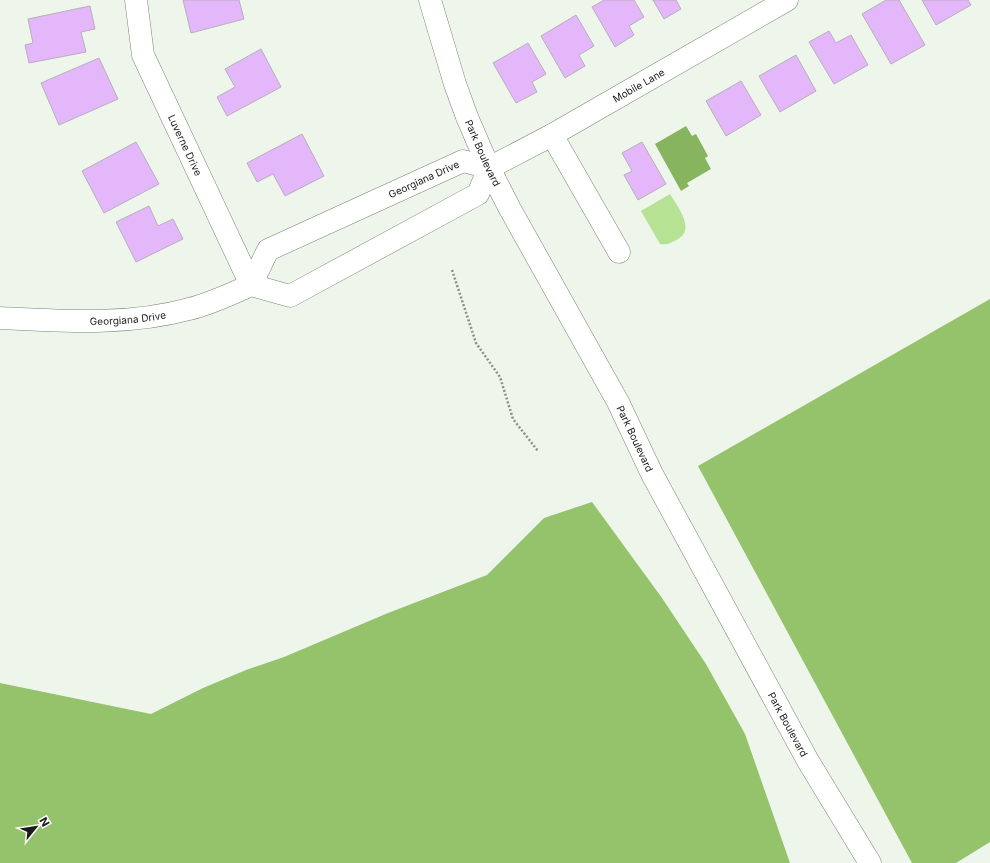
<svg xmlns="http://www.w3.org/2000/svg" width="990" height="863" font-family="Inter,sans-serif">
<style>
.green{fill:#b6e294}
.forest{fill:#94c36c}
.water{fill:#87b55f}
.building{fill:#e3b7f9;stroke:#b7b0bb}
.lines{fill:none;stroke-linecap:round;stroke-linejoin:round}
.minor-casing{stroke:#7d8379;stroke-width:23}
.major-casing{stroke:#7d8379;stroke-width:23}
.path{stroke:#8b9088;stroke-width:2.5;stroke-dasharray:2 2;stroke-linecap:butt}
.minor{stroke:#fff;stroke-width:22}
.major{stroke:#fff;stroke-width:22}
.labels{text-anchor:middle;stroke-width:4;stroke-linejoin:round;paint-order:stroke}
.street-label{font-size:10px;fill:#191b17;stroke:#fff}
</style>
<rect width="100%" height="100%" fill="#eef5ea"/>
<!-- green -->
<path class="green" d="M 670,194 C 677,206 696,229 678,239 C 671,243 668,245 660,244 L 641,211 Z"/>
<!-- forest -->
<g class="forest">
<polygon points="990,299 990,842 956,863 912,863 698,466"/>
<polygon points="592,502 662,598 706,664 745,734 790,863 0,863 0,683 151,714 203,688 246,670 284,657 388,613 487,575 544,518"/>
</g>
<!-- water -->
<polygon class="water" points="686,126 692,136 696,134 708,156 705,158 711,169 687,183 689,186 681,191 655,144"/>
<!-- building -->
<g class="building">
<polygon points="183,0 239,0 244,19 191,33"/>
<polygon points="604,0 634,0 644,17 629,26 634,35 615,47 592,7"/>
<polygon points="653,0 676,0 681,9 664,19"/>
<polygon points="886,0 899,0 925,45 891,64 862,14"/>
<polygon points="922,0 968,0 971,5 936,25"/>
<polygon points="90,6 95,29 81,32 86,52 29,63 25,45 33,43 28,19"/>
<polygon points="576,15 594,46 579,55 585,66 565,78 541,36"/>
<polygon points="829,31 836,43 851,35 868,65 834,84 809,42"/>
<polygon points="528,43 546,74 532,82 537,92 516,103 493,63"/>
<polygon points="261,49 281,87 227,116 217,97 235,87 225,69"/>
<polygon points="796,55 816,91 780,112 759,76"/>
<polygon points="99,58 118,99 59,125 41,83"/>
<polygon points="741,81 761,115 726,136 706,101"/>
<polygon points="302,134 324,176 285,196 273,174 257,182 247,163"/>
<polygon points="136,142 159,184 104,213 82,171"/>
<polygon points="642,142 666,184 638,200 624,175 632,171 622,153"/>
<polygon points="149,206 158,226 173,219 183,239 136,262 116,222"/>
</g>
<g class="lines">
<!-- minor casing -->
<g class="minor-casing">
<g id="minor">
<path id="s1" d="M 136,0 L 143,55 L 251,285"/>
<polyline points="552,135 619,252"/>
<path id="s2" d="M 489,168 L 552,135 L 787,0"/>
<path id="s3" d="M 251,285 L 268,250 L 463,161 L 489,168"/>
<path id="s4" d="M 0,318 C 63,321 127,326 189,309 C 210,304 231,294 251,285 L 290,296 L 478,194 L 489,168"/>
</g>
</g>
<!-- major casing -->
<g class="major-casing">
<g id="major">
<path id="s5" d="M 430,0 L 455,84 L 467,117 L 489,168 L 510,209 L 618,402 L 652,474 L 808,761 L 870,863"/>
</g>
</g>
<!-- path -->
<polyline class="path" points="452,270 476,343 500,377 513,419 538,451"/>
<!-- minor -->
<use href="#minor" class="minor"/>
<!-- major -->
<use href="#major" class="major"/>
</g>
<g class="labels">
<!-- street labels -->
<g class="street-label">
<text dy="4" stroke="none"><textPath href="#s2" startOffset="171">Mobile Lane</textPath></text>
<text dy="4" stroke="none"><textPath href="#s1" startOffset="155">Luverne Drive</textPath></text>
<text dy="4" stroke="none"><textPath href="#s5" startOffset="162">Park Boulevard</textPath></text>
<text dy="4" stroke="none"><textPath href="#s3" startOffset="210">Georgiana Drive</textPath></text>
<text dy="4" stroke="none"><textPath href="#s4" startOffset="128">Georgiana Drive</textPath></text>
<text dy="4" stroke="none"><textPath href="#s5" startOffset="486">Park Boulevard</textPath></text>
<text dy="4" stroke="none"><textPath href="#s5" startOffset="810">Park Boulevard</textPath></text>
</g>
</g>
<!-- north arrow -->
<g transform="translate(36 827) rotate(60)" stroke="#ffffff" stroke-width="3" paint-order="stroke">
<path d="M0-3L7 15L0 10L-7 15Z" fill="#191b17"/>
<text y="-6" font-size="11" font-weight="bold" text-anchor="middle" fill="#191b17">N</text>
</g>
</svg>
